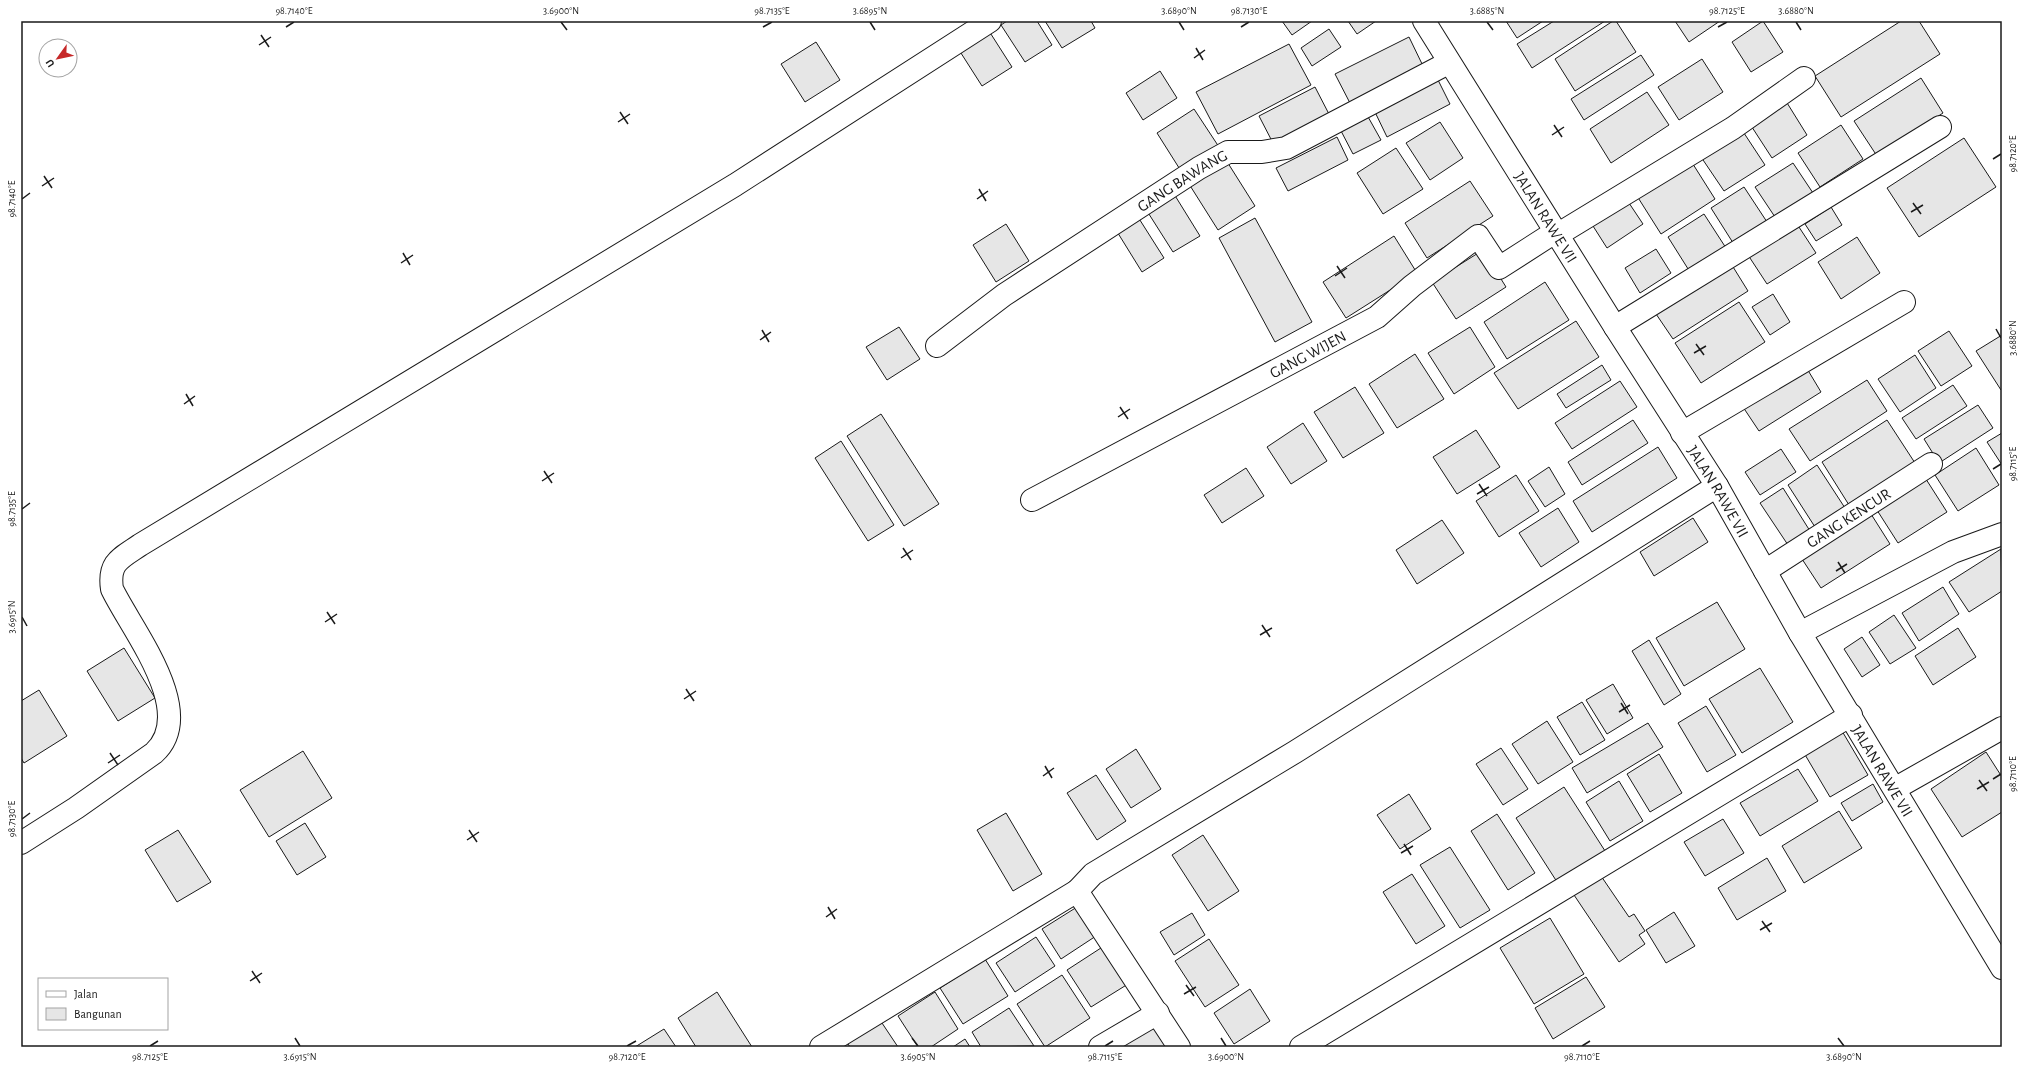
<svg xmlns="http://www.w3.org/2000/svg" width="2023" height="1068" font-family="'Alegreya Sans',sans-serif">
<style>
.building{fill:#e6e6e6;stroke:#1a1a1a}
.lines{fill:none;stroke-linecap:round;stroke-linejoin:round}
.street-casing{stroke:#1a1a1a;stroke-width:24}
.secondary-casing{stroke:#1a1a1a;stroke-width:24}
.street{stroke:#fff;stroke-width:22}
.secondary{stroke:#fff;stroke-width:22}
.ticks{fill:none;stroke:#1a1a1a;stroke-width:1.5}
.labels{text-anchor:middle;stroke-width:3;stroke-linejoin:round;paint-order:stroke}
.street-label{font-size:16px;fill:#1a1a1a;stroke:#fff}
.neatline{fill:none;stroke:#1a1a1a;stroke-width:1.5}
.ticks-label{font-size:10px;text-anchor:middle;fill:#1a1a1a}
</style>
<rect width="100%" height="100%" fill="#fff"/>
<!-- building -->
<g class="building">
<polygon points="1007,21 1037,21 1052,45 1025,62 1001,25"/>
<polygon points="1045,21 1091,21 1095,28 1062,48"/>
<polygon points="1282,21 1312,21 1292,35"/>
<polygon points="1348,21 1376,21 1357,34"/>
<polygon points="1506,21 1543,21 1517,38"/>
<polygon points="1554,21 1605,21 1532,68 1517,44"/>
<polygon points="1613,21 1616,21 1636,52 1575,91 1555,59"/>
<polygon points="1675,21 1720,21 1689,42"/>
<polygon points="1763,21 1783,52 1751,72 1732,42"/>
<polygon points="1901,21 1919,21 1940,54 1841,117 1815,76"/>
<polygon points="1329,29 1341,47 1312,66 1301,48"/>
<polygon points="989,31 1012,67 982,86 959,50"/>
<polygon points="1409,37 1424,68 1351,105 1335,74"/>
<polygon points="816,42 840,80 805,102 781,64"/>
<polygon points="1289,44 1311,85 1218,134 1196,92"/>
<polygon points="1641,55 1654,75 1584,120 1571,99"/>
<polygon points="1702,59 1723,92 1679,120 1658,87"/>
<polygon points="1160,71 1177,98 1143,120 1126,93"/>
<polygon points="1437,78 1450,104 1387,137 1374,110"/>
<polygon points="1921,78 1943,113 1877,156 1854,121"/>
<polygon points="1315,87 1330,116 1274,145 1259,116"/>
<polygon points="1647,92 1669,125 1611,163 1590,129"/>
<polygon points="1784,98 1807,135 1772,158 1748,121"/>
<polygon points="1194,109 1219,147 1181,171 1157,133"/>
<polygon points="1367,115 1381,140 1353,154 1340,129"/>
<polygon points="1440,122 1463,158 1430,180 1406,143"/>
<polygon points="1841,125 1863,159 1820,187 1798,153"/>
<polygon points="1740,127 1765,165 1724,191 1699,154"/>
<polygon points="1337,137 1348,160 1288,191 1276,168"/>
<polygon points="1964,138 1996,187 1919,237 1887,188"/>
<polygon points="1396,148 1423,189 1383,214 1357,173"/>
<polygon points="1226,160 1255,206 1218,230 1189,184"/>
<polygon points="1691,161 1715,199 1661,234 1637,196"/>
<polygon points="1793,163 1813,193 1775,217 1755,187"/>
<polygon points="1470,181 1493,216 1427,258 1405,223"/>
<polygon points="1744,187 1769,225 1735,246 1711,208"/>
<polygon points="1174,194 1200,236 1173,252 1147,211"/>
<polygon points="1629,203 1643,224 1607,248 1593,226"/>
<polygon points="1831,207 1842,225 1816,241 1805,224"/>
<polygon points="1704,214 1726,248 1690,272 1668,237"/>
<polygon points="1138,217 1164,258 1142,272 1116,230"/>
<polygon points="1255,218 1312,322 1275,342 1219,238"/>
<polygon points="1006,224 1029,261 996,282 973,245"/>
<polygon points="1797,224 1816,253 1767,284 1748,255"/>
<polygon points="1394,236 1417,273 1346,318 1323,282"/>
<polygon points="1857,237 1880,273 1841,299 1818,262"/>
<polygon points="1656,249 1671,273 1640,293 1625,268"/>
<polygon points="1483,250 1506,287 1456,319 1432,282"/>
<polygon points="1730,262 1748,291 1673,339 1654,311"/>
<polygon points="1545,282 1569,320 1507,359 1484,322"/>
<polygon points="1773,294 1790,322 1770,335 1752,307"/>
<polygon points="1739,302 1765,342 1701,383 1675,343"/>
<polygon points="1576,321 1599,357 1518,409 1494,373"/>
<polygon points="899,327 920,359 887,380 866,347"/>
<polygon points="1470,327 1495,367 1454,394 1428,353"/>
<polygon points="1949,331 1972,366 1941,386 1918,351"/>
<polygon points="2002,335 2002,389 2001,390 1976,351"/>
<polygon points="1415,354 1444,399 1397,428 1369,384"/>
<polygon points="1915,355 1936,388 1900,412 1878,379"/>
<polygon points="1602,365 1611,380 1566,408 1557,394"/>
<polygon points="1806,367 1821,392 1759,431 1743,407"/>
<polygon points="1867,380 1887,411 1810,461 1789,429"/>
<polygon points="1620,381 1637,407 1572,449 1555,423"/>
<polygon points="1953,385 1967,406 1916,439 1902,418"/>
<polygon points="1355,387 1384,433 1343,458 1314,412"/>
<polygon points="1978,405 1993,428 1939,463 1924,439"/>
<polygon points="881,414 939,504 904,526 847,436"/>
<polygon points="1633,420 1648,443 1582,485 1568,462"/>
<polygon points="1887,420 1915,463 1849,505 1822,462"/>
<polygon points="1303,423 1327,461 1291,484 1267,447"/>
<polygon points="1476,430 1500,467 1457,494 1433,457"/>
<polygon points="2002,433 2002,465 1987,442"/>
<polygon points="841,441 894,525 868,541 815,458"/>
<polygon points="1658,447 1677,478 1592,532 1573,501"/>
<polygon points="1976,448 1999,485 1958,511 1935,475"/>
<polygon points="1781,449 1796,472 1760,495 1745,472"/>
<polygon points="1817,465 1845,508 1815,527 1788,485"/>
<polygon points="1549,467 1565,494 1545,507 1528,481"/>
<polygon points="1246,468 1264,496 1222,523 1204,495"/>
<polygon points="1516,475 1539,511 1499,537 1476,501"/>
<polygon points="1924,476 1947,512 1898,543 1875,507"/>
<polygon points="1783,488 1810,531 1788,545 1760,503"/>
<polygon points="1558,508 1579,542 1541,567 1519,533"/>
<polygon points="1871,514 1890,544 1821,588 1802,559"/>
<polygon points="1693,518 1708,542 1654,576 1640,552"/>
<polygon points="1442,520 1464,553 1417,584 1396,550"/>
<polygon points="2001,549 2002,591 1969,612 1949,582"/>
<polygon points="1943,587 1959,614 1919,641 1902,613"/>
<polygon points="1717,602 1745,649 1684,686 1656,638"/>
<polygon points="1894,615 1916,648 1890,664 1869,632"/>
<polygon points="1958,628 1976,657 1933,685 1915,656"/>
<polygon points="1862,637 1880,665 1862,677 1844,649"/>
<polygon points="1649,640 1681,694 1664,705 1632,651"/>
<polygon points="124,648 155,698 118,721 87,671"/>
<polygon points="1760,668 1793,722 1742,753 1709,699"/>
<polygon points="1613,684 1633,718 1607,734 1586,700"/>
<polygon points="39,690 67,736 24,763 21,758 21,701"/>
<polygon points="1582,702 1605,740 1580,755 1557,717"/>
<polygon points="1706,706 1736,755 1707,772 1678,723"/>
<polygon points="1547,721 1573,762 1538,784 1512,744"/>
<polygon points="1648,723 1663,747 1587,793 1572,768"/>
<polygon points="1842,731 1868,775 1830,797 1804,753"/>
<polygon points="1501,748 1528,789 1503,805 1476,764"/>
<polygon points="1136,749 1161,789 1131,808 1106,769"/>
<polygon points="303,751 332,798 269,837 240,790"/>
<polygon points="1986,752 2002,777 2002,812 1962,837 1931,789"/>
<polygon points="1659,754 1682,793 1650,812 1627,774"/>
<polygon points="1798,769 1818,801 1760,836 1740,803"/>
<polygon points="1096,775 1126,821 1097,840 1067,793"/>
<polygon points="1619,781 1643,821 1610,841 1586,802"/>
<polygon points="1873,784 1883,802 1852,821 1841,803"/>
<polygon points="1564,787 1607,854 1559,885 1516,818"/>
<polygon points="1409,794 1431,829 1400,849 1377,815"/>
<polygon points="1839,811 1862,848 1804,883 1782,846"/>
<polygon points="1006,813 1042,874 1013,891 977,830"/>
<polygon points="1497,814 1535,873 1508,890 1471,831"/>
<polygon points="1723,819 1744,853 1705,876 1684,842"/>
<polygon points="305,823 326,857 297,875 276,841"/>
<polygon points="178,830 211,882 177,902 145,850"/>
<polygon points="1203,835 1239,891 1208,911 1172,855"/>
<polygon points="1450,847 1490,910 1460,928 1420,865"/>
<polygon points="1767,858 1786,891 1737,920 1718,888"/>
<polygon points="1599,873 1629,917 1634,914 1645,931 1639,935 1645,944 1619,962 1572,892"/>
<polygon points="1412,874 1445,926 1416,944 1383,892"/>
<polygon points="1077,907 1096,936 1061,959 1042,929"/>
<polygon points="1674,912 1695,946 1666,963 1646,930"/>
<polygon points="1192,913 1205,935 1174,955 1160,932"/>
<polygon points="1550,918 1584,974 1534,1004 1500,948"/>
<polygon points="1036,937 1055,966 1015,992 996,963"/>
<polygon points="1209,939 1239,985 1205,1007 1175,961"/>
<polygon points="1104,946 1128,984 1091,1007 1067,970"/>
<polygon points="985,959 1008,996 963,1024 940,988"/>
<polygon points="1062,975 1090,1018 1045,1047 1017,1004"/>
<polygon points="1586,977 1605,1007 1553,1039 1535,1008"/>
<polygon points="1250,989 1270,1021 1234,1044 1214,1013"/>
<polygon points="717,992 752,1047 696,1047 678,1018"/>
<polygon points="935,992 958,1029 931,1047 918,1047 898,1016"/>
<polygon points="1009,1008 1034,1046 981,1047 972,1032"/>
<polygon points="1152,1019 1169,1047 1112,1047"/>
<polygon points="880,1020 898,1047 850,1047 846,1041"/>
<polygon points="664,1029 676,1047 635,1047"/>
<polygon points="965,1039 970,1047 953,1047"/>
</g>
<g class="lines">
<!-- street casing -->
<g class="street-casing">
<g id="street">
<polyline points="1557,235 1733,128 1804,78"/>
<polyline points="1615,327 1940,127"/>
<path id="s1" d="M 937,346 L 1004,295 L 1199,168 L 1228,152 L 1262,152 L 1286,148 L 1448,63"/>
<polyline points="1682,433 1904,302"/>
<path id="s2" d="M 1032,500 L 1377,317 L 1412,286 L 1478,236 L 1499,268 L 1555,232"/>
<path id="s3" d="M 1765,571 L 1931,464"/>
<polyline points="1800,633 1953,552 2002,534"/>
<polyline points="1896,788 2002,728"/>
<path d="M 21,843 L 76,808 L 154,753 C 199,712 131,629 112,589 C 108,562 121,558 140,545 L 735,185 L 990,21"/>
<polyline points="1077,891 1093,874 1295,752 1717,486"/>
<polyline points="821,1047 1077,891 1179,1047"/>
<polyline points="1100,1047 1158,1013"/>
<polyline points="1301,1047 1851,715"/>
</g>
</g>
<!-- secondary casing -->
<g class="secondary-casing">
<g id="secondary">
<path id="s4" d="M 1424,21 L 1615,327 L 1717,486 L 1800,633 L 2002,968"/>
</g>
</g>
<!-- street -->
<use href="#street" class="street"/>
<!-- secondary -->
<use href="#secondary" class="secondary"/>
</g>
<!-- ticks -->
<path class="ticks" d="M 561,22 L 567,30M 870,22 L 875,30M 1179,22 L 1184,30M 1487,22 L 1493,30M 1796,22 L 1801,30M 286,27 L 294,22M 763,27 L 772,22M 1241,27 L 1249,22M 1718,27 L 1727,22M 261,35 L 269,47M 259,45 L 271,37M 1196,48 L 1203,60M 1194,58 L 1205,50M 620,112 L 628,124M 618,122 L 630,114M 1554,125 L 1562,137M 1552,135 L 1564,127M 1993,159 L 2001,154M 44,176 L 52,188M 42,186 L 54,178M 979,189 L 986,201M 22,199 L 30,193M 977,199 L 988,191M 1913,203 L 1921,214M 1911,212 L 1923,205M 403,253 L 410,265M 401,263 L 413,255M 1337,266 L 1345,278M 1335,276 L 1347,268M 1996,329 L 2001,338M 762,330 L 769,342M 760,340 L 771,332M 1696,344 L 1704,355M 1694,353 L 1706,346M 186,394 L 193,406M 184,404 L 195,396M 1120,407 L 1128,419M 1118,417 L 1130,409M 1993,469 L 2001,464M 544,471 L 552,483M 542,481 L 554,473M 1479,484 L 1487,496M 1477,494 L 1489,487M 22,509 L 30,503M 903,548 L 911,560M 901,558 L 913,550M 1838,562 L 1845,573M 1836,571 L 1847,564M 327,612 L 335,624M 22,617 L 27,626M 325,622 L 337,614M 1262,625 L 1270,637M 1260,635 L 1272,628M 686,689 L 694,701M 684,699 L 696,691M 1621,703 L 1628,714M 1619,712 L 1630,705M 110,753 L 118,765M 108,763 L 120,755M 1045,766 L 1052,778M 1043,776 L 1054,768M 1993,779 L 2001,774M 1979,780 L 1987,791M 1977,789 L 1989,782M 22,819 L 30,813M 469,830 L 477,842M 467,840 L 479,832M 1404,844 L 1411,855M 1401,853 L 1413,846M 828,907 L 835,919M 826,917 L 837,909M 1762,921 L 1770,932M 1760,930 L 1772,923M 252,971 L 260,983M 250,981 L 262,973M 1186,985 L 1194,996M 1184,994 L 1196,987M 295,1038 L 300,1046M 912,1038 L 918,1046M 1221,1038 L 1226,1046M 1838,1038 L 1844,1046M 150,1046 L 158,1041M 627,1046 L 636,1041M 1105,1046 L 1113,1041M 1582,1046 L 1590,1041"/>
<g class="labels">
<!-- street labels -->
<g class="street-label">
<text dy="6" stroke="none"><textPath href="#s1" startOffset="296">GANG BAWANG</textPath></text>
<text dy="6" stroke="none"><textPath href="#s4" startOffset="231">JALAN RAWE VII</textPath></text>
<text dy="6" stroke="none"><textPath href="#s2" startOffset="312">GANG WIJEN</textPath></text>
<text dy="6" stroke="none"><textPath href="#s4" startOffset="555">JALAN RAWE VII</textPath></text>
<text dy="6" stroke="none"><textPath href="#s3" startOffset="99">GANG KENCUR</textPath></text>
<text dy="6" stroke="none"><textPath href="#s4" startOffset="879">JALAN RAWE VII</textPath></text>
</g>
</g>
<!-- border -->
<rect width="2023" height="1068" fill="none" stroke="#ffffff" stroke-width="44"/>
<!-- legend -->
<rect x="38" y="978" width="130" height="52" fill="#ffffff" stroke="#a3a3a3"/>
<rect x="46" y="991" width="20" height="6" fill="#ffffff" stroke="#a3a3a3"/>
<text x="74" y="998" font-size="12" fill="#1a1a1a">Jalan</text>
<rect x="46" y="1008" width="20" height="12" fill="#e6e6e6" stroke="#a3a3a3"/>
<text x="74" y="1018" font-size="12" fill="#1a1a1a">Bangunan</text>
<!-- north arrow -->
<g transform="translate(58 58) rotate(237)"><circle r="19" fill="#ffffff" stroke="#a3a3a3"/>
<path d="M0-3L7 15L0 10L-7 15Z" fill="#c62828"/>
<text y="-6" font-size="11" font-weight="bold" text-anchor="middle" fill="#1a1a1a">U</text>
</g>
<rect x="22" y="22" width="1979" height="1024" class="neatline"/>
<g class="ticks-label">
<text x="294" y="14">98.7140°E</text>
<text x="561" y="14">3.6900°N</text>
<text x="772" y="14">98.7135°E</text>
<text x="870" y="14">3.6895°N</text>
<text x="1179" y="14">3.6890°N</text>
<text x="1249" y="14">98.7130°E</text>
<text x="1487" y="14">3.6885°N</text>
<text x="1727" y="14">98.7125°E</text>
<text x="1796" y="14">3.6880°N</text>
<text transform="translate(2012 154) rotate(-90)" y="4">98.7120°E</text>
<text transform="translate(11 199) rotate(-90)" y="4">98.7140°E</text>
<text transform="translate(2012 338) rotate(-90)" y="4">3.6880°N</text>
<text transform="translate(2012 464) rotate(-90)" y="4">98.7115°E</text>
<text transform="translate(11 509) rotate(-90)" y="4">98.7135°E</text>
<text transform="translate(11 617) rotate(-90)" y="4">3.6915°N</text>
<text transform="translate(2012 774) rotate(-90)" y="4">98.7110°E</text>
<text transform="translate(11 819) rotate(-90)" y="4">98.7130°E</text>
<text x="150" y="1060">98.7125°E</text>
<text x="300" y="1060">3.6915°N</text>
<text x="627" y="1060">98.7120°E</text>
<text x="918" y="1060">3.6905°N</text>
<text x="1105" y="1060">98.7115°E</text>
<text x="1226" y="1060">3.6900°N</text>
<text x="1582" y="1060">98.7110°E</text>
<text x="1844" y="1060">3.6890°N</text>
</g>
</svg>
